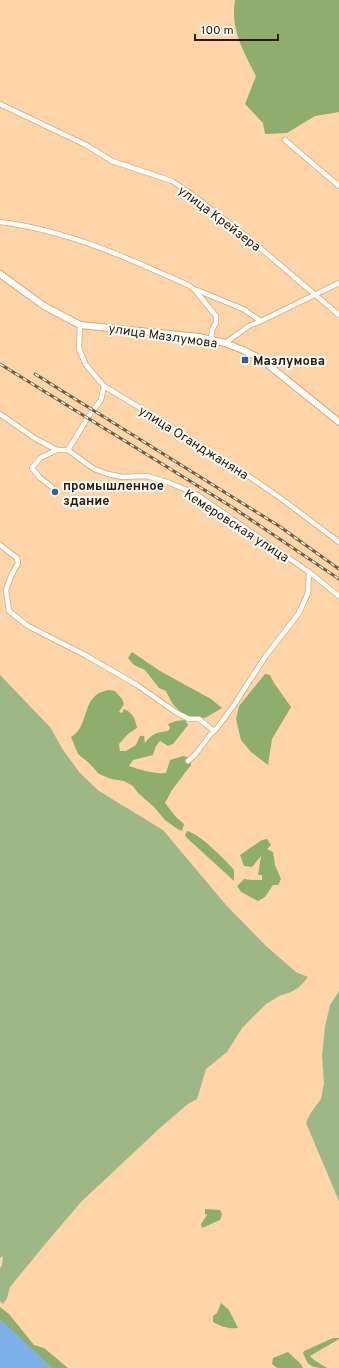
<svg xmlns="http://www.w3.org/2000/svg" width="339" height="1368" font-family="Overpass,sans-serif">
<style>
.green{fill:#9eb786}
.forest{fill:#8eae6d}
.water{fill:#7bb1e7}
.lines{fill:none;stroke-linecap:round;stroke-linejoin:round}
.minor-casing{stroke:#d9a870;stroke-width:6}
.tertiary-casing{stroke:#d9a870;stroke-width:8}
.minor{stroke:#fff;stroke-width:4.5}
.tertiary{stroke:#fff;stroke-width:6}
.rail-casing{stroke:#755b3c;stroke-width:3}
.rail{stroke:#fefefe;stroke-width:1.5;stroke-dasharray:4.5;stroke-linecap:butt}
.poi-dot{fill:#29649b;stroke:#fefefe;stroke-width:1.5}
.labels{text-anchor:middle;stroke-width:4;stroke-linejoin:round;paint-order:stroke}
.street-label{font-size:13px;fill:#2d1b04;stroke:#fefefe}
.poi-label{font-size:13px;font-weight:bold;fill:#2d1b04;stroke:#fefefe;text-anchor:start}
</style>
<rect width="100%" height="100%" fill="#fed5a8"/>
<!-- green -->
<g class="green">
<polygon points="0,675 50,727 63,750 80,773 99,791 163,830 226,905 266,946 296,972 308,977 304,982 298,988 291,992 279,996 266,1004 242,1028 227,1052 206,1069 197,1099 188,1104 161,1127 81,1202 47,1242 10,1287 7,1298 3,1304 0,1301 0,1268 2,1265 3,1256 0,1258"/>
<polygon points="339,991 339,1201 306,1123 310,1114 321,1099 324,1083 322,1056 325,1027 330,1005"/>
</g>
<!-- forest -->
<g class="forest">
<path d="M 235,0 L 339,0 L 339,112 L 315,116 L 287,133 L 265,134 L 263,123 L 245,104 L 256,76 C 243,51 230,29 235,0 Z"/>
<polygon points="132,652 160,671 211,699 222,708 205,718 183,715 172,703 166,691 159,688 145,670 134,665 128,658"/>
<polygon points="265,674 270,675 274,683 291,707 272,739 268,765 251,752 241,740 236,719 239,706"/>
<path d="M 108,690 L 115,691 L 122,699 L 124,704 L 119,712 L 122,713 L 124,709 C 133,713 135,718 137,728 L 128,734 L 119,744 L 120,751 L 126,751 L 136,745 L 140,736 L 144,736 L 145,743 C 151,734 158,732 168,731 L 170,728 L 168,724 L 176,721 L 185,720 L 188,725 L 173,744 L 168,746 L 160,741 L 156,746 L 153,755 L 133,760 L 129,766 C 141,770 153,774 166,773 L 170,760 L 183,756 L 191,758 L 191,765 L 172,790 L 165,803 L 176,817 L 184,824 L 182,831 L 176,828 L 165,820 L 154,807 L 138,793 L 133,786 L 124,781 L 111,779 L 99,774 L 90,764 L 78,754 L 71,737 C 88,728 82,703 99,693 C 101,692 105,691 108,690 Z"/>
<path d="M 187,831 C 199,833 226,861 234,870 L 234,881 L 187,838 L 185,835 Z"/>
<path d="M 267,839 L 271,845 L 267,849 L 273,852 L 275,865 L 281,879 L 278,885 L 273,885 L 265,897 L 258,901 L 241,892 L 237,886 L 244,879 L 252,880 L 262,880 L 262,875 L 258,875 C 260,868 259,861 262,855 L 252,867 L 244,866 L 240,855 L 262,840 Z"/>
<polygon points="205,1209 220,1210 222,1214 220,1220 202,1228 201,1224 207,1215 205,1214"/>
<path d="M 221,1303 L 229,1310 L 238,1328 C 228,1329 222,1327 213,1322 L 213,1316 L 217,1313 Z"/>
<polygon points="0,1307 9,1314 34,1345 44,1348 68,1368 52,1368 0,1320"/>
<path d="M 333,1338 L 339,1338 L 339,1339 L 310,1356 L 314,1360 L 327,1368 C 318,1368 310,1368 306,1360 C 305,1358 304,1355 303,1353 L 304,1351 Z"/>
<polygon points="288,1352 300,1363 303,1368 277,1368 272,1364 273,1358"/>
</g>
<!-- water -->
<polygon class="water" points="0,1320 11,1329 52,1368 0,1368"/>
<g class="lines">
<!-- minor casing -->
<g class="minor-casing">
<g id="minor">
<polyline points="0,104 86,145 112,161 172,181 194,196 246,236 339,315"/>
<polyline points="285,140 339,186"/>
<path d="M 0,222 C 66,230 128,258 188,285 L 195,290 L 216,316 L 216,323 L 212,330 L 211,339"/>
<polyline points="197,290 243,309 261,321"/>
<polyline points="80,325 79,349 86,365 104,386 193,440 247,475 279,497 339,542"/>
<polyline points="225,343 249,326 261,321 339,283"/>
<polyline points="0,414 36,439 57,450 68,450 94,469 108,474 122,477 147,476 170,483 196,494 309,572 339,596"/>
<polyline points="68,450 90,414 101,400 104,386"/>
<polyline points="52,487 40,478 32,468 40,458 57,450"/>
<polyline points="0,545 17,558 18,563 11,576 6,590 9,611 28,626 85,655 137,685 177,713 189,719 199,719 214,731"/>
<polyline points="188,761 195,755 210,735 217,728 234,705 265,657 299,613 308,593 309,572"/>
</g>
</g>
<!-- tertiary casing -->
<g class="tertiary-casing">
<polyline id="tertiary" points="0,274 44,306 80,325 199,337 225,343 243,350 261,359 339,422"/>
</g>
<!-- minor -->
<use href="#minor" class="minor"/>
<!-- tertiary -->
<use href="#tertiary" class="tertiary"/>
<!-- rail casing -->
<g class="rail-casing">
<g id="rail">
<polyline points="0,364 232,507 339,579"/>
<polyline points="35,374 279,526 339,569"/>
</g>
</g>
<!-- rail -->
<use href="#rail" class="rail"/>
</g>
<!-- markers -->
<g class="poi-dot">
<rect x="241" y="356" width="8" height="8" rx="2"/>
<circle cx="55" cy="492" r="4"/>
</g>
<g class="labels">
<!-- street labels -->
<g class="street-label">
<text transform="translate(220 218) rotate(37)" y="5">улица Крейзера</text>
<text transform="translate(163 335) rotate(8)" y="5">улица Мазлумова</text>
<text transform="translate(194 442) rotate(32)" y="5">улица Оганджаняна</text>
<text transform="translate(237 525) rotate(33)" y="5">Кемеровская улица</text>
</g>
<!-- poi labels -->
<g class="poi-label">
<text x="253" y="365">Мазлумова</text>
<text x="63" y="490">промышленное<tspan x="63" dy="15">здание</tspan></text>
</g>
</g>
<!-- scale -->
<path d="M195 34v6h83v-6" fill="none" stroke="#2d1b04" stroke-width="2"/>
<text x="201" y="34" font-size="12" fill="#2d1b04" stroke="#fefefe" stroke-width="3" paint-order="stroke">100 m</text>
</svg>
